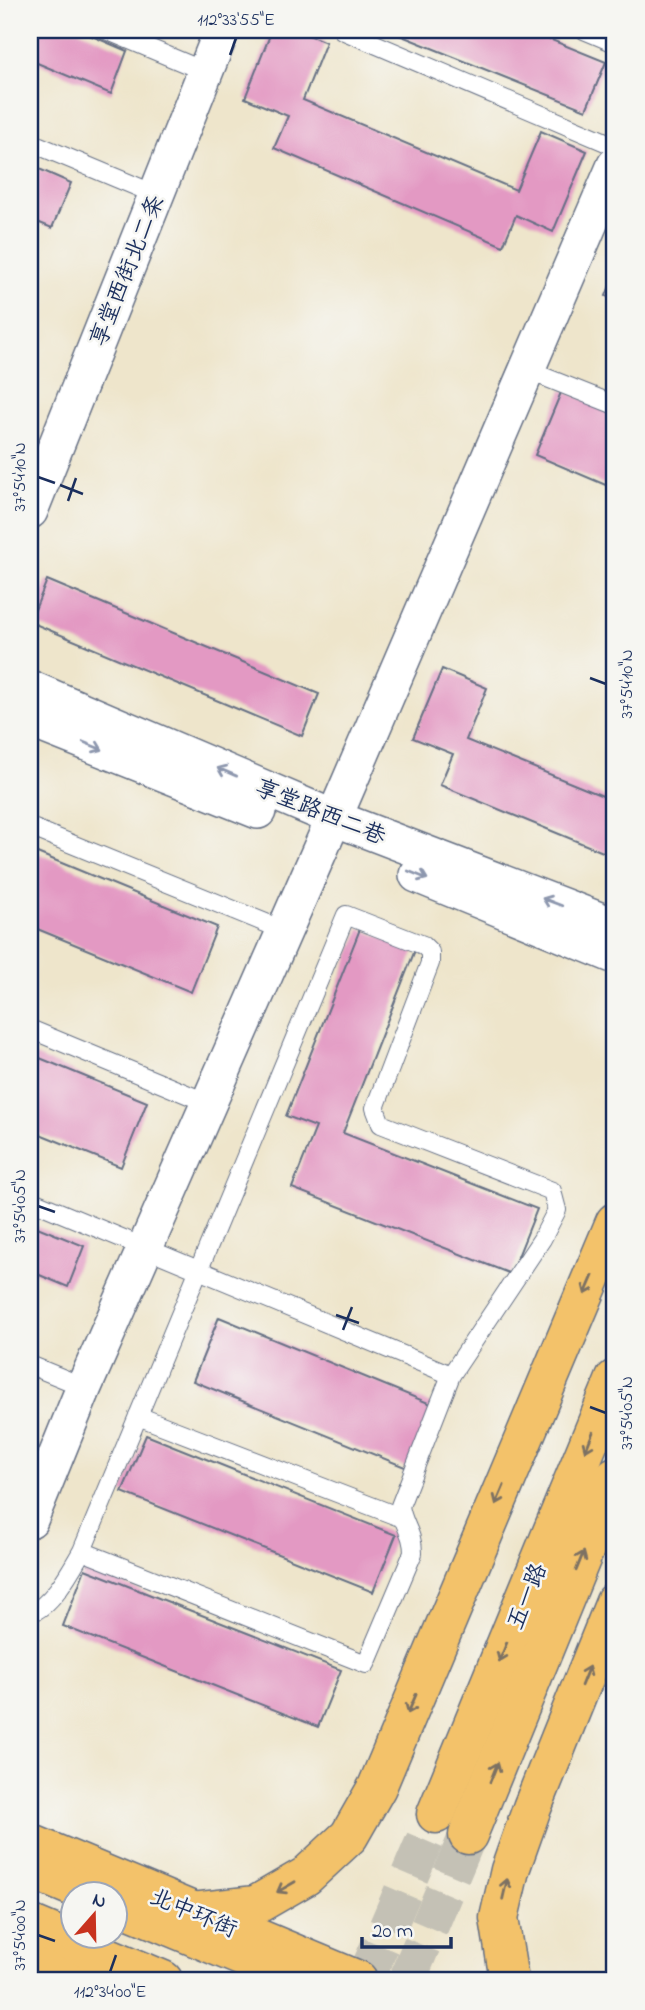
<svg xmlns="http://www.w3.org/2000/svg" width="645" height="2010" font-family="'Indie Flower','LXGW WenKai TC',sans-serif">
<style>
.building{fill:#e399c3}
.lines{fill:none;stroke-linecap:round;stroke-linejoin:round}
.primary-tunnel{stroke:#c4c1b5;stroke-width:38;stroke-dasharray:38 19;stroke-linecap:butt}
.service-casing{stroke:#656f84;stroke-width:20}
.minor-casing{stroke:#656f84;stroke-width:38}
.primary-casing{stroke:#656f84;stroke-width:41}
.trunk-casing{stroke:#656f84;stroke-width:41}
.service{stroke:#fff;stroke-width:18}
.minor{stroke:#fff;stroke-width:35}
.primary{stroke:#f3c26a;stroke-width:38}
.trunk{stroke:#f3c26a;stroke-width:38}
.oneway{stroke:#8d97ae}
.oneway2{stroke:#7c7163}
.ticks{fill:none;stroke:#1b2f5e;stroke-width:2.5}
.labels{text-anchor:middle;stroke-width:5;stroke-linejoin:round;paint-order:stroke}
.street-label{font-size:23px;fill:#1b2f5e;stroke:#f6f6f2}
.neatline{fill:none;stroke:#1b2f5e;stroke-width:2.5}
.ticks-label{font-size:18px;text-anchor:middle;fill:#1b2f5e}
</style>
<rect width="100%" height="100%" fill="#f6f6f2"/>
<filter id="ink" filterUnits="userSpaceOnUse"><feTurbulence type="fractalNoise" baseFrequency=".0143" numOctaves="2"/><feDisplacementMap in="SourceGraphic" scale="14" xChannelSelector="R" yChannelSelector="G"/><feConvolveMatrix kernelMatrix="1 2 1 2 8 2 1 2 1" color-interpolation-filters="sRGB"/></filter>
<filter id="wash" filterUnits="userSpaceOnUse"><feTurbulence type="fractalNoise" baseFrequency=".00686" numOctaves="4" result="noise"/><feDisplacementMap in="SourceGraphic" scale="28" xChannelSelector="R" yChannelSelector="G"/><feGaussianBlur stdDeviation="1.57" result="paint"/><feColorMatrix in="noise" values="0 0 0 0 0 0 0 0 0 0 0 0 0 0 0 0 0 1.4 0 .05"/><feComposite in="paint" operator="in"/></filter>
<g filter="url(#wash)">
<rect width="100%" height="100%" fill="#eee5cb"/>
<g id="blocks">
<!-- building -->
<g class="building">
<polygon points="30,30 78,30 127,51 111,94 30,60"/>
<polygon points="272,30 297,30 326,42 303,100 516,190 541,131 587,151 553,232 516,215 503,246 274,148 288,116 245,98"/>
<polygon points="387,30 527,30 606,62 586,110"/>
<polygon points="30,165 71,183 52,228 30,219"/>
<polygon points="615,273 615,300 606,296"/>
<polygon points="562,390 615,412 615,489 535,455"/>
<polygon points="47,580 319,694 302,736 30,622"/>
<polygon points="442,669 487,688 466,740 615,801 615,857 440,785 453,754 413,738"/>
<polygon points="30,850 217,927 191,992 30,926"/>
<polygon points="360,929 415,950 343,1133 537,1209 511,1274 292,1188 316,1127 286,1116"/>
<polygon points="30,1054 147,1102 121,1167 30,1130"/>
<polygon points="30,1224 84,1246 68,1287 30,1271"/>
<polygon points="219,1317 443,1409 417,1472 193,1381"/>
<polygon points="146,1435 396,1535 373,1592 122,1492"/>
<polygon points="85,1569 341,1670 318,1727 63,1626"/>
</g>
</g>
</g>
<g filter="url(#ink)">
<use href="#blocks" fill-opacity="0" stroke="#656f84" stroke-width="2"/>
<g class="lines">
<!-- primary-tunnel -->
<g class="primary-tunnel">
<polyline points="365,1980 436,1814"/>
<polyline points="407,1980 468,1835"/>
</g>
<!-- service casing -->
<g class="service-casing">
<g id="service">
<polyline points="106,30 206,72"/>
<polyline points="342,30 615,146"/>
<polyline points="584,30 615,43"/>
<polyline points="30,142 157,195"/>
<polyline points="527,370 615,405"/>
<polyline points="30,827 283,930"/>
<polyline points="30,1029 208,1103"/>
<polyline points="30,1200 451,1375"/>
<polyline points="30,1365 84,1387"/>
<polyline points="138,1416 402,1518"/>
<path d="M 30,1613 C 52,1606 71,1570 82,1551 L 346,915 L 423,945 L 430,952 L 430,963 L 375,1108 L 381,1124 L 552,1191 L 557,1210 L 542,1239 L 451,1375 L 400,1506 C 403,1526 413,1532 413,1553 L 366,1664 L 82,1551"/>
</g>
</g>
<!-- minor casing -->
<g class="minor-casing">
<g id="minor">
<polyline points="30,511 222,30"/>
<polyline points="30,688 334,818 615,926"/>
<polyline points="30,720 258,811"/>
<polyline points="417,875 615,956"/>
<polyline points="30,1520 84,1387 334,818 615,165"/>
</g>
</g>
<!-- primary casing -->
<g class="primary-casing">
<g id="primary">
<polyline points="436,1814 615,1379"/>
<polyline points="468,1835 615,1476"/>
<polyline points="30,1843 358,1980"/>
<polyline points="192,1912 256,1905 306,1876 349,1836 377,1787 615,1222"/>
<polyline points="30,1951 97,1980"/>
<polyline points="509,1980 499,1918 510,1870 532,1808 615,1602"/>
</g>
</g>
<!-- trunk casing -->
<g class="trunk-casing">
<g id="trunk">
<polyline points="30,1869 92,1895"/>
<polyline points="116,1904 298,1980"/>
<polyline points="30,1924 163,1980"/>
</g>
</g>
<!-- service -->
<use href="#service" class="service"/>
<!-- minor -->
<use href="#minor" class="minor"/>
<!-- primary -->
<use href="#primary" class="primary"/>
<!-- trunk -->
<use href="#trunk" class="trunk"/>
</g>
<!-- one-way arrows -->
<defs><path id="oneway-shaft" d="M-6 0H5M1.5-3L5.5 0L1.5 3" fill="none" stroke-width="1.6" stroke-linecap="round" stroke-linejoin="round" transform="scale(1.75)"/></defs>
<g class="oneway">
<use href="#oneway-shaft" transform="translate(93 746) rotate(22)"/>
<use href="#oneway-shaft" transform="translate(227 772) rotate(-157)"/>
<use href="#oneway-shaft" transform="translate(418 875) rotate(22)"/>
<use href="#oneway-shaft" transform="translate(552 902) rotate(-159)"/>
</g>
<g class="oneway2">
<use href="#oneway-shaft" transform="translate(589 1285) rotate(113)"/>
<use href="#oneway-shaft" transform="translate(589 1442) rotate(112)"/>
<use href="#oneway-shaft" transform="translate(500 1495) rotate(113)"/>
<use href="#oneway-shaft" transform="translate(580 1561) rotate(-68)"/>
<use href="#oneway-shaft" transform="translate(503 1652) rotate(112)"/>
<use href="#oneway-shaft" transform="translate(585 1676) rotate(-68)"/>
<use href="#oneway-shaft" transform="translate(412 1704) rotate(113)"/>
<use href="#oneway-shaft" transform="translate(494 1772) rotate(-68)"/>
<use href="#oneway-shaft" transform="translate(286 1887) rotate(150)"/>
<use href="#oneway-shaft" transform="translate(505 1889) rotate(-77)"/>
</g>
</g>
<!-- ticks -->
<path class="ticks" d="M 230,55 L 236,38M 38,477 L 55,483M 60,485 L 83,494M 68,501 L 76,478M 590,678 L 606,684M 38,1206 L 55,1212M 336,1315 L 359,1323M 343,1330 L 352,1307M 590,1407 L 606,1413M 38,1935 L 55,1941M 110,1972 L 116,1955"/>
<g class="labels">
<!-- street labels -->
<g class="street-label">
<text transform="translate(126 270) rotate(-68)" y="8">享堂西街北二条</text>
<text transform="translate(321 811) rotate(22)" y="8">享堂路西二巷</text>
<text transform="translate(526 1596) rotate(-68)" y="8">五一路</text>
<text transform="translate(194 1912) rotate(23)" y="8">北中环街</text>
</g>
</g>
<!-- margin -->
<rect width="645" height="2010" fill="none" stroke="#f6f6f2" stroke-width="77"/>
<!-- north arrow -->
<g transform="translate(94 1915) rotate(20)"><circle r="33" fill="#f6f6f2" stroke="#9ea6b7" stroke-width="2"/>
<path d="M0-5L12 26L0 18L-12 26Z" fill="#c8321e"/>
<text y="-10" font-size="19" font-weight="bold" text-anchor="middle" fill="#1b2f5e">N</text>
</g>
<!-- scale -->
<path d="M362 1937v10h89v-10" fill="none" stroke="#1b2f5e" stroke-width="3.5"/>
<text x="372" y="1937" font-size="21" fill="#1b2f5e" stroke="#f6f6f2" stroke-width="5" paint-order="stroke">20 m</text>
<rect x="38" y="38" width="568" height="1934" class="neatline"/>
<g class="ticks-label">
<text x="236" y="25">112°33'55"E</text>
<text transform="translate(19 477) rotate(-90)" y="6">37°54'10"N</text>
<text transform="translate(626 684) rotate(-90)" y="6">37°54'10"N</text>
<text transform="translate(19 1206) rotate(-90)" y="6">37°54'05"N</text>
<text transform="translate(626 1413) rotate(-90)" y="6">37°54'05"N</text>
<text transform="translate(19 1935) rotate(-90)" y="6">37°54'00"N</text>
<text x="110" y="1997">112°34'00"E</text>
</g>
</svg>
